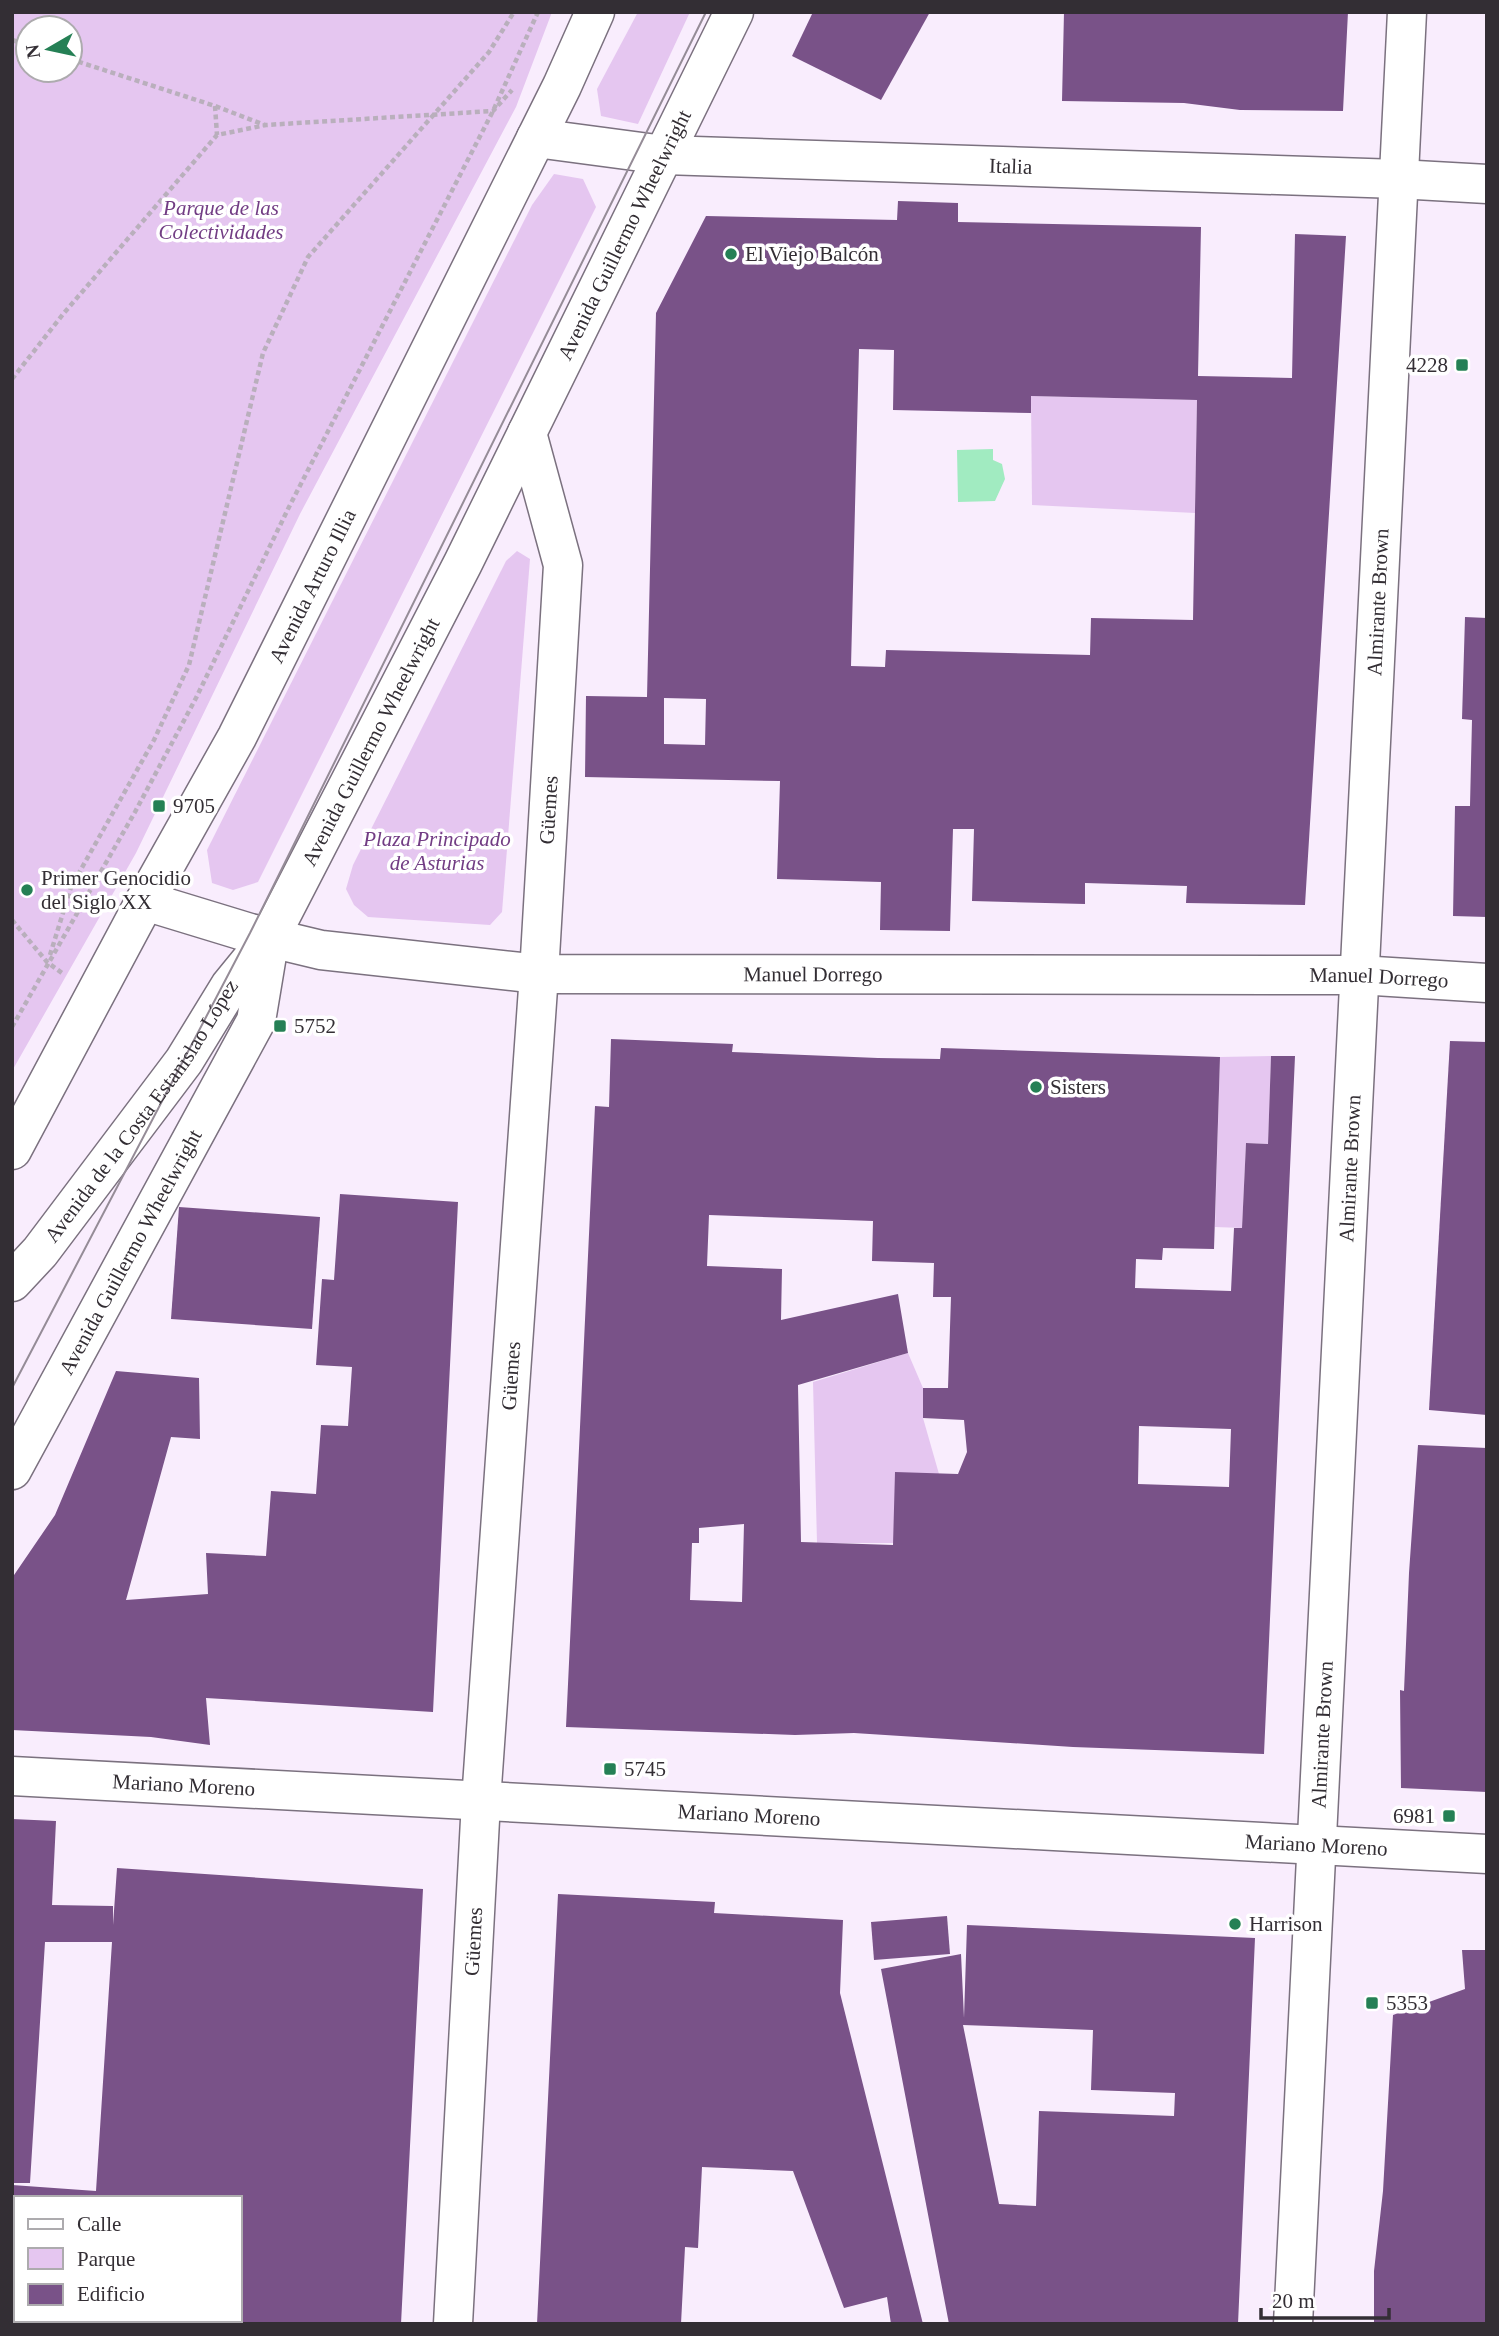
<svg xmlns="http://www.w3.org/2000/svg" width="1499" height="2336" font-family="Georgia,serif">
<style>
.green{fill:#e5c6f0;fill-rule:evenodd}
.water{fill:#a1ebc1}
.building{fill:#795288;fill-rule:evenodd}
.lines{fill:none;stroke-linecap:round;stroke-linejoin:round}
.street-casing{stroke:#7b717f;stroke-width:41}
.secondary-casing{stroke:#7b717f;stroke-width:41}
.primary-casing{stroke:#7b717f;stroke-width:41}
.path{stroke:#b9afbc;stroke-width:4.5;stroke-dasharray:5 3.5;stroke-linecap:butt}
.street{stroke:#fff;stroke-width:38}
.secondary{stroke:#fff;stroke-width:38}
.primary{stroke:#fff;stroke-width:38}
.tram{stroke:#958c97;stroke-width:2}
.poi-dot{fill:#258055;stroke:#fff;stroke-width:2.5}
.labels{text-anchor:middle;stroke-width:7;stroke-linejoin:round;paint-order:stroke}
.street-label{font-size:21px;fill:#332e34;stroke:#fff}
.park-label{font-size:21px;font-style:italic;fill:#723d84;stroke:#fff}
.poi-label{font-size:21px;fill:#332e34;stroke:#fff;text-anchor:start}
</style>
<rect width="100%" height="100%" fill="#f9edfd"/>
<!-- green -->
<g class="green">
<path d="M 12,12 L 552,12 L 516,107 L 300,514 L 136,853 L 12,1071 ZM 70,28 L 70,70 L 28,70 L 28,28 Z"/>
<polygon points="638,12 690,12 638,124 601,116 597,89"/>
<polygon points="554,174 583,179 596,207 258,882 233,890 212,883 207,850 532,205"/>
<polygon points="1031,396 1197,400 1195,513 1032,505"/>
<polygon points="517,551 530,559 502,912 490,925 368,917 354,905 346,889 353,865 506,561"/>
<polygon points="1271,1056 1268,1144 1246,1143 1242,1228 1215,1227 1220,1057"/>
<polygon points="908,1353 923,1388 923,1418 939,1474 894,1543 817,1543 813,1382"/>
</g>
<!-- water -->
<polygon class="water" points="993,449 993,460 1002,464 1005,479 995,501 958,502 957,450"/>
<!-- building -->
<g class="building">
<polygon points="813,12 930,12 881,100 792,56"/>
<polygon points="1064,12 1348,12 1343,111 1240,110 1184,103 1062,101"/>
<path d="M 898,201 L 958,203 L 958,222 L 1201,227 L 1198,376 L 1292,378 L 1295,234 L 1346,236 L 1305,905 L 1186,903 L 1187,886 L 1085,883 L 1085,904 L 972,901 L 974,829 L 953,829 L 950,931 L 880,930 L 881,882 L 777,879 L 780,781 L 585,777 L 586,696 L 647,697 L 656,313 L 706,216 L 897,220 ZM 859,349 L 894,350 L 893,410 L 1031,413 L 1031,396 L 1197,400 L 1193,620 L 1091,618 L 1090,655 L 886,650 L 885,667 L 851,666 ZM 664,698 L 706,699 L 705,745 L 664,744 Z"/>
<polygon points="1465,617 1487,618 1487,917 1453,916 1455,806 1470,806 1472,720 1462,719"/>
<path d="M 611,1039 L 733,1044 L 732,1052 L 878,1058 L 940,1059 L 941,1048 L 1220,1057 L 1214,1249 L 1163,1248 L 1162,1260 L 1136,1259 L 1135,1288 L 1231,1291 L 1234,1228 L 1242,1228 L 1246,1143 L 1268,1144 L 1271,1056 L 1295,1056 L 1264,1754 L 1073,1747 L 854,1733 L 795,1735 L 566,1727 L 595,1106 L 609,1107 ZM 709,1215 L 873,1221 L 872,1261 L 934,1263 L 933,1297 L 951,1297 L 948,1388 L 923,1388 L 923,1418 L 964,1420 L 967,1452 L 958,1474 L 895,1472 L 893,1545 L 801,1542 L 798,1385 L 908,1353 L 898,1294 L 781,1320 L 782,1269 L 707,1266 ZM 1139,1426 L 1231,1429 L 1229,1487 L 1138,1484 ZM 744,1524 L 742,1602 L 690,1600 L 692,1543 L 699,1543 L 699,1528 Z"/>
<polygon points="1450,1041 1487,1042 1487,1415 1429,1410"/>
<polygon points="340,1194 458,1202 433,1712 206,1698 210,1745 151,1737 12,1730 12,1578 55,1515 116,1371 199,1378 200,1439 171,1437 126,1600 208,1594 206,1553 266,1556 271,1491 316,1494 321,1425 348,1426 352,1367 316,1365 322,1279 334,1280"/>
<polygon points="179,1207 320,1217 312,1329 171,1319"/>
<polygon points="1418,1445 1487,1448 1487,1792 1401,1788 1400,1690 1404,1691 1409,1573"/>
<path d="M 12,1819 L 56,1821 L 52,1905 L 113,1906 L 113,1925 L 117,1868 L 423,1889 L 401,2324 L 12,2324 L 12,2185 L 96,2191 L 112,1942 L 45,1942 L 30,2183 L 12,2183 ZM 16,2198 L 240,2198 L 240,2320 L 16,2320 Z"/>
<polygon points="558,1894 715,1902 714,1913 843,1920 840,1993 923,2324 891,2324 887,2297 844,2308 793,2171 702,2167 698,2248 685,2247 681,2324 537,2324"/>
<polygon points="947,1916 950,1954 874,1960 871,1922"/>
<path d="M 967,1925 L 1255,1938 L 1238,2324 L 949,2324 L 881,1969 L 961,1954 L 964,2018 ZM 963,2025 L 1093,2030 L 1091,2090 L 1175,2093 L 1174,2116 L 1039,2111 L 1036,2206 L 999,2204 Z"/>
<polygon points="1462,1950 1487,1950 1487,2324 1374,2324 1374,2271 1383,2191 1393,2015 1465,1989"/>
</g>
<g class="lines">
<!-- street casing -->
<g class="street-casing">
<g id="street">
<path id="s1" d="M 536,138 L 664,155 L 1398,179 L 1487,184"/>
<path id="s2" d="M 145,901 L 250,933 L 321,950 L 539,974 L 1359,975 L 1487,983"/>
<path id="s3" d="M 12,1776 L 1487,1854"/>
<path id="s4" d="M 453,2324 L 481,1801 L 539,974 L 563,565 L 527,433"/>
<path id="s5" d="M 1293,2324 L 1407,12"/>
</g>
</g>
<!-- secondary casing -->
<g class="secondary-casing">
<g id="secondary">
<path id="s6" d="M 12,1470 L 256,1021 L 270,937"/>
</g>
</g>
<!-- primary casing -->
<g class="primary-casing">
<g id="primary">
<path id="s7" d="M 12,1150 L 145,901 L 237,737 L 562,86 L 595,12"/>
<path id="s8" d="M 12,1282 L 40,1252 L 184,1061 L 230,986 L 270,937 L 463,563 L 734,12"/>
</g>
</g>
<!-- path -->
<g class="path">
<polyline points="12,40 28,45"/>
<polyline points="70,59 215,106 265,125"/>
<polyline points="215,106 217,135"/>
<polyline points="12,379 64,313 217,135 266,125 493,111 512,90"/>
<polyline points="12,920 47,962 62,973"/>
<polyline points="50,955 71,887 154,740 189,665 263,353 308,257 489,52 514,12"/>
<polyline points="12,1027 135,812 196,698 289,507 493,111 538,12"/>
</g>
<!-- street -->
<use href="#street" class="street"/>
<!-- secondary -->
<use href="#secondary" class="secondary"/>
<!-- primary -->
<use href="#primary" class="primary"/>
<!-- tram -->
<polyline class="tram" points="12,1388 250,933 706,12"/>
</g>
<!-- markers -->
<g class="poi-dot">
<circle cx="731" cy="254" r="7"/>
<rect x="1455" y="358" width="14" height="14" rx="3.5"/>
<rect x="152" y="799" width="14" height="14" rx="3.5"/>
<circle cx="27" cy="890" r="7"/>
<rect x="273" y="1019" width="14" height="14" rx="3.5"/>
<circle cx="1036" cy="1087" r="7"/>
<rect x="603" y="1762" width="14" height="14" rx="3.5"/>
<rect x="1442" y="1809" width="14" height="14" rx="3.5"/>
<circle cx="1235" cy="1924" r="7"/>
<rect x="1365" y="1996" width="14" height="14" rx="3.5"/>
</g>
<g class="labels">
<!-- street labels -->
<g class="street-label">
<text dy="7" stroke="none"><textPath href="#s1" startOffset="476">Italia</textPath></text>
<text dy="7" stroke="none"><textPath href="#s8" startOffset="1218">Avenida Guillermo Wheelwright</textPath></text>
<text dy="7" stroke="none"><textPath href="#s7" startOffset="639">Avenida Arturo Illia</textPath></text>
<text dy="7" stroke="none"><textPath href="#s5" startOffset="1724">Almirante Brown</textPath></text>
<text dy="7" stroke="none"><textPath href="#s8" startOffset="651">Avenida Guillermo Wheelwright</textPath></text>
<text dy="7" stroke="none"><textPath href="#s4" startOffset="1517">Güemes</textPath></text>
<text dy="7" stroke="none"><textPath href="#s2" startOffset="676">Manuel Dorrego</textPath></text>
<text dy="7" stroke="none"><textPath href="#s2" startOffset="1242">Manuel Dorrego</textPath></text>
<text dy="7" stroke="none"><textPath href="#s8" startOffset="215">Avenida de la Costa Estanislao López</textPath></text>
<text dy="7" stroke="none"><textPath href="#s5" startOffset="1157">Almirante Brown</textPath></text>
<text dy="7" stroke="none"><textPath href="#s6" startOffset="248">Avenida Guillermo Wheelwright</textPath></text>
<text dy="7" stroke="none"><textPath href="#s4" startOffset="950">Güemes</textPath></text>
<text dy="7" stroke="none"><textPath href="#s5" startOffset="590">Almirante Brown</textPath></text>
<text dy="7" stroke="none"><textPath href="#s3" startOffset="172">Mariano Moreno</textPath></text>
<text dy="7" stroke="none"><textPath href="#s3" startOffset="738">Mariano Moreno</textPath></text>
<text dy="7" stroke="none"><textPath href="#s3" startOffset="1306">Mariano Moreno</textPath></text>
<text dy="7" stroke="none"><textPath href="#s4" startOffset="383">Güemes</textPath></text>
</g>
<!-- park labels -->
<g class="park-label">
<text x="221" y="215">Parque de las<tspan x="221" dy="24">Colectividades</tspan></text>
<text x="437" y="846">Plaza Principado<tspan x="437" dy="24">de Asturias</tspan></text>
</g>
<!-- poi labels -->
<g class="poi-label">
<text x="745" y="261">El Viejo Balcón</text>
<text x="1448" y="372" text-anchor="end">4228</text>
<text x="173" y="813">9705</text>
<text x="41" y="885">Primer Genocidio<tspan x="41" dy="24">del Siglo XX</tspan></text>
<text x="294" y="1033">5752</text>
<text x="1050" y="1094">Sisters</text>
<text x="624" y="1776">5745</text>
<text x="1435" y="1823" text-anchor="end">6981</text>
<text x="1249" y="1931">Harrison</text>
<text x="1386" y="2010">5353</text>
</g>
</g>
<!-- border -->
<rect width="1499" height="2336" fill="none" stroke="#332e34" stroke-width="28"/>
<!-- legend -->
<rect x="14" y="2196" width="228" height="126" fill="#ffffff" stroke="#adabae" stroke-width="2"/>
<rect x="28" y="2219" width="35" height="10" fill="#ffffff" stroke="#adabae" stroke-width="2"/>
<text x="77" y="2231" font-size="21" fill="#332e34">Calle</text>
<rect x="28" y="2248" width="35" height="21" fill="#e5c6f0" stroke="#adabae" stroke-width="2"/>
<text x="77" y="2266" font-size="21" fill="#332e34">Parque</text>
<rect x="28" y="2284" width="35" height="21" fill="#795288" stroke="#adabae" stroke-width="2"/>
<text x="77" y="2301" font-size="21" fill="#332e34">Edificio</text>
<!-- north arrow -->
<g transform="translate(49 49) rotate(261)"><circle r="33" fill="#ffffff" stroke="#adabae" stroke-width="2"/>
<path d="M0-5L12 26L0 18L-12 26Z" fill="#258055"/>
<text y="-10" font-size="19" font-weight="bold" text-anchor="middle" fill="#332e34">N</text>
</g>
<!-- scale -->
<path d="M1261 2308v10h128v-10" fill="none" stroke="#332e34" stroke-width="3.5"/>
<text x="1272" y="2308" font-size="21" fill="#332e34" stroke="#ffffff" stroke-width="5" paint-order="stroke">20 m</text>
</svg>
